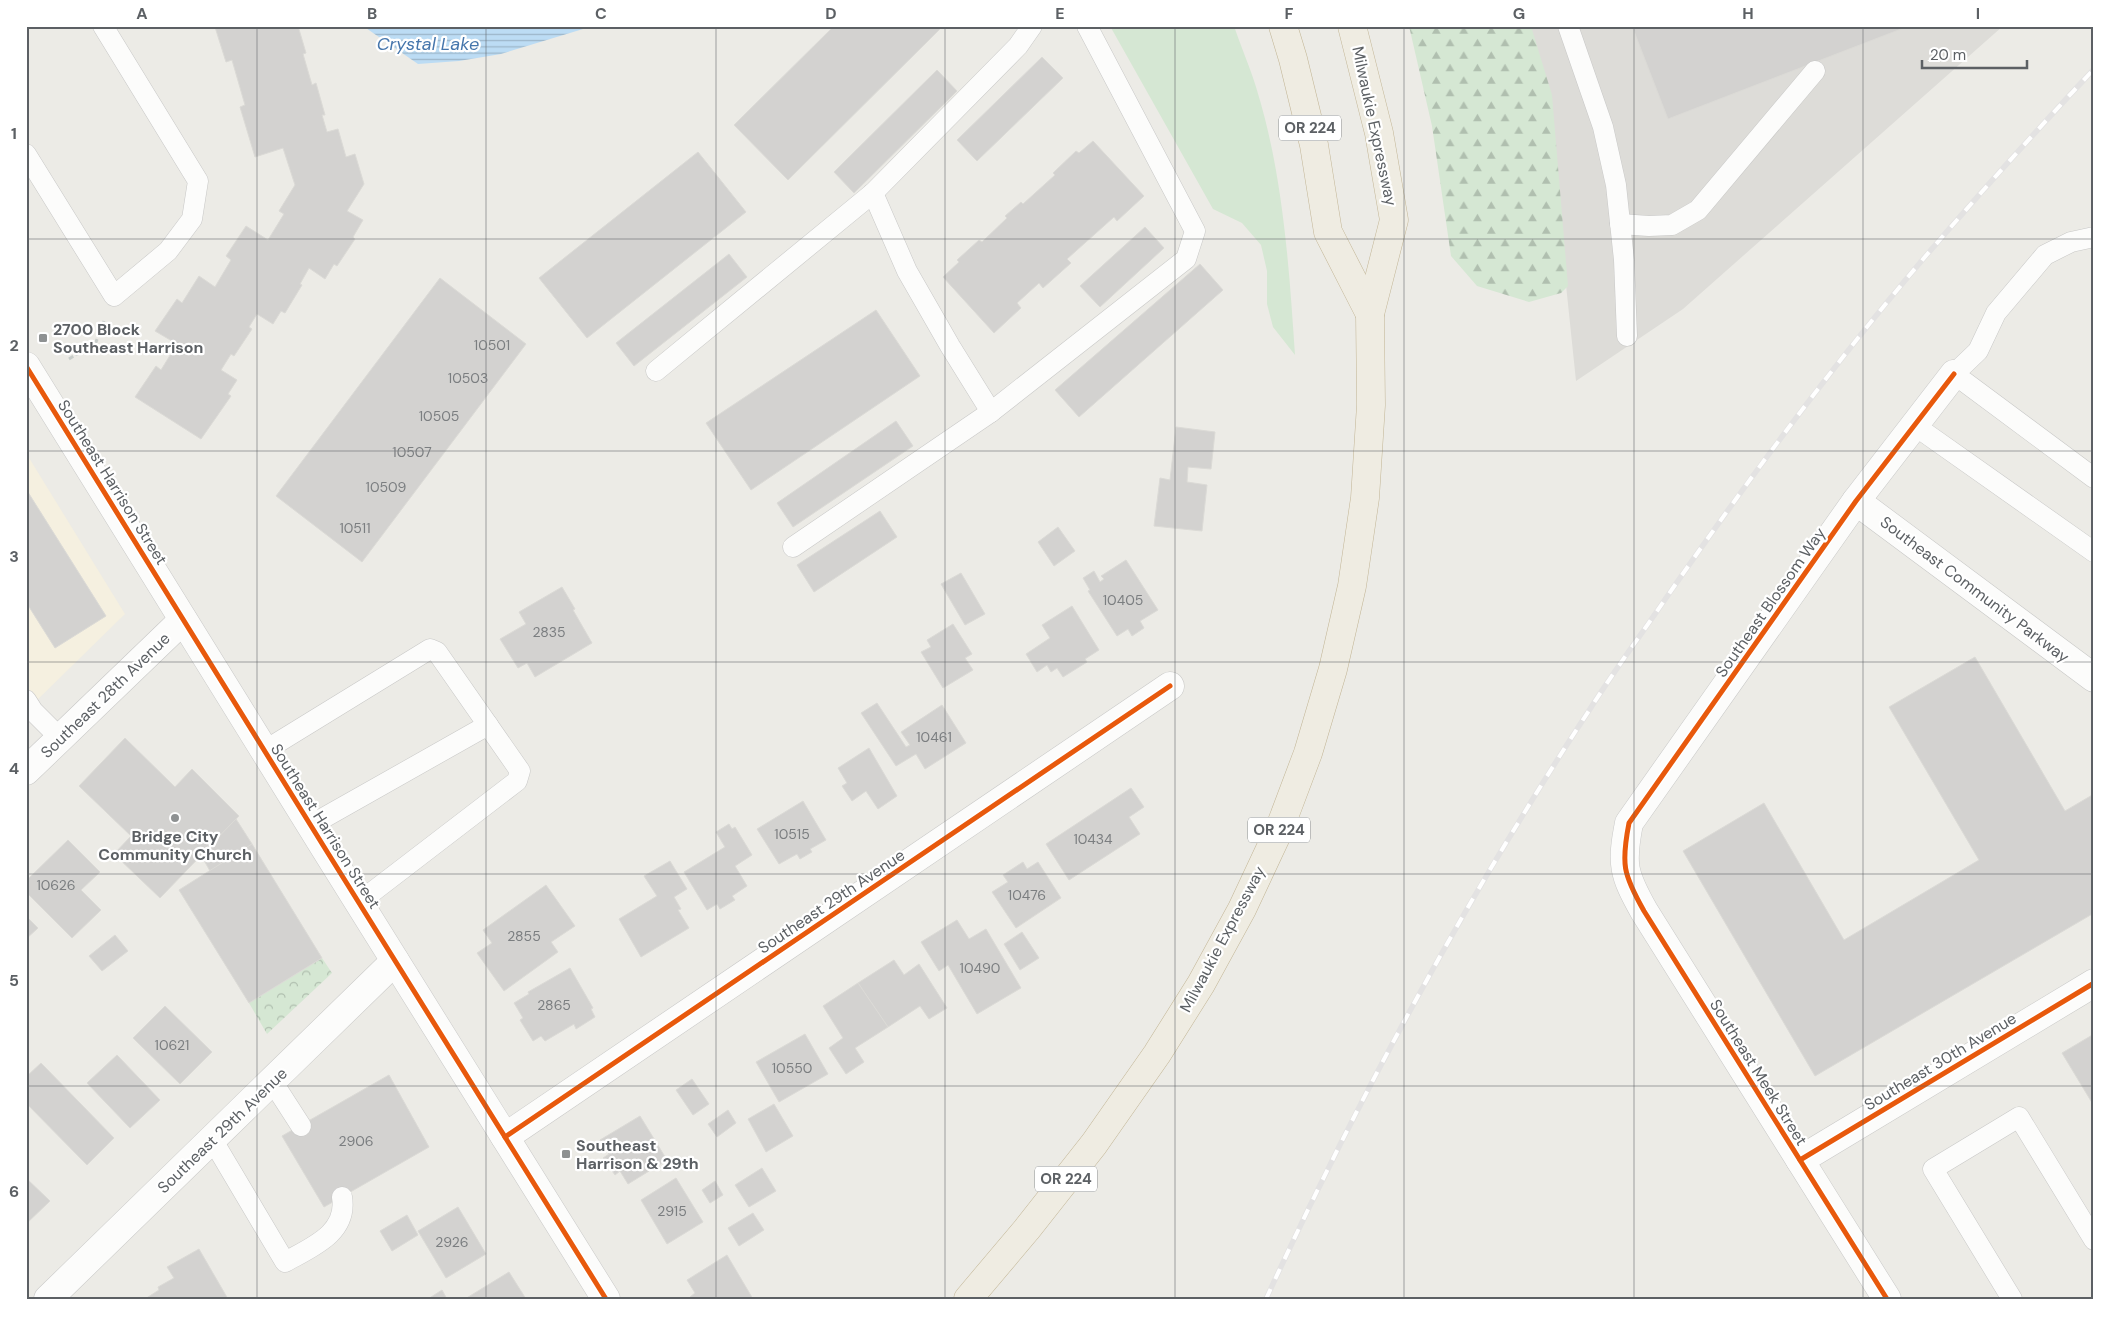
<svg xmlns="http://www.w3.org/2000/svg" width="2120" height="1325" font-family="'DM Sans',sans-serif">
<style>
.commercial{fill:#f5f0e0}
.industrial{fill:#dddcd8}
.grass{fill:#d5e7d3}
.forest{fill:url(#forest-firs)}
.park{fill:url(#park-crowns)}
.water{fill:url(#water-rules)}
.building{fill:#d3d2d0;stroke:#dbdad6}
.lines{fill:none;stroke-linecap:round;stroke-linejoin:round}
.lane-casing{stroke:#c8c8c7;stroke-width:21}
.street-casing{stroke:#c8c8c7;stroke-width:29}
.secondary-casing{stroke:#c9c9c8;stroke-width:29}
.highway-casing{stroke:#c2b595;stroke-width:29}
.path{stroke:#c8cdca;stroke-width:3;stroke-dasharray:5 2.5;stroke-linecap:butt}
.lane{stroke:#fcfcfb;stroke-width:20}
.street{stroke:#fcfcfb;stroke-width:28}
.secondary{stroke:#fcfcfb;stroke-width:28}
.highway{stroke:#efece2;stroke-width:28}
.rail-casing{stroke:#e3e2e2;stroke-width:5.5}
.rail{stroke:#fff;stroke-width:4;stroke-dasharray:11;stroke-linecap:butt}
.cycleway-casing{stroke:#fff;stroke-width:8}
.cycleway{stroke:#e8590c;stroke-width:5}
.grid{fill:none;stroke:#5c6064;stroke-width:1;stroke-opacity:0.55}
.poi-dot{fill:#8e9192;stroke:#fff;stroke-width:2}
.labels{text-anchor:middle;stroke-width:4.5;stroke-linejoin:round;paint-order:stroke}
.number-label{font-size:14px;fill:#7b7e80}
.shield{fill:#fff;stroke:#8d9092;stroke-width:1}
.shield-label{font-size:15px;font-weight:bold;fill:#5c6064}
.street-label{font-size:16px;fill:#5c6064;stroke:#fff}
.poi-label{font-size:16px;font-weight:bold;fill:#5c6064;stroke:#fff;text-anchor:start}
.water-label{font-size:18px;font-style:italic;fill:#4676ac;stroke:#fff}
.neatline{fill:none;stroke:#5c6064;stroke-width:2}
.grid-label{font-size:16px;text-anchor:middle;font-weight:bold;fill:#5c6064}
</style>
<defs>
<pattern id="forest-firs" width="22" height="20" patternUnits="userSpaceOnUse" patternTransform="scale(1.25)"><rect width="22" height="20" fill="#d5e7d3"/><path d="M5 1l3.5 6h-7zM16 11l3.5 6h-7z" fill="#b0bfaf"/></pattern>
<pattern id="park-crowns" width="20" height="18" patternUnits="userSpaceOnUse" patternTransform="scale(1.25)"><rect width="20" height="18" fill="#d5e7d3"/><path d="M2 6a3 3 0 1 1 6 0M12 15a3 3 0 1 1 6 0" fill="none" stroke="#b0bfaf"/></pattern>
<pattern id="water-rules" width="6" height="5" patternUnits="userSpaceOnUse" patternTransform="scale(1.25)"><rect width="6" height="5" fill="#bcdcf4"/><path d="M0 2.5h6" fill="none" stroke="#9cb6c9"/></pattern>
</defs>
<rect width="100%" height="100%" fill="#ecebe6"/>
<!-- commercial -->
<polygon class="commercial" points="26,453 125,614 26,711"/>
<!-- industrial -->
<polygon class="industrial" points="1525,26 2003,26 1683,309 1576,381 1547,102"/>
<!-- grass -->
<path class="grass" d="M 1110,26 L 1234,26 C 1241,47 1250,67 1256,87 C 1283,173 1289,266 1295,355 L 1273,327 L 1267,304 L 1267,271 L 1261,245 L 1242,223 L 1213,209 Z"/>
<!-- forest -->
<polygon class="forest" points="1409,26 1531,26 1552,95 1568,286 1561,293 1529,302 1477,286 1451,256 1432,126"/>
<!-- park -->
<polygon class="park" points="322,958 332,973 267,1034 249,1003"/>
<!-- water -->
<polygon class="water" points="363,26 593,26 501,54 459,61 418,64"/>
<!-- building -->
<g class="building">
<polygon points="298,26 306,53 303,54 312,85 316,83 325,115 322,115 327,132 338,129 346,157 355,154 364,184 347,211 363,220 353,237 355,239 337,266 334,264 325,279 309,268 300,284 302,285 285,313 281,311 273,324 257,314 249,327 252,329 234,356 231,354 221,370 237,380 228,394 231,396 201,439 135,397 156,366 161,370 177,344 155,331 177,299 182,303 199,276 215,287 231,260 226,256 246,226 268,240 284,214 279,211 295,185 283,148 255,157 240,107 245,105 232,60 226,62 215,27"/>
<polygon points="834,26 943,26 788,180 734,125"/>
<polygon points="1632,26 1909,26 1668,119"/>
<polygon points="1042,57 1063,78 977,161 957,140"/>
<polygon points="937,70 957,91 854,193 834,172"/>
<polygon points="1093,141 1144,196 1117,221 1114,217 1067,259 1071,263 1043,288 1039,283 1017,303 1021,308 994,333 943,277 959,262 957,260 979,240 982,242 1007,218 1005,216 1021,202 1023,204 1055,175 1053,173 1076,151 1079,153"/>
<polygon points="698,152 746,212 587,338 539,278"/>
<polygon points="1145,227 1164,248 1100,307 1080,286"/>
<polygon points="729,254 747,277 634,366 616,343"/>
<polygon points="1200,264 1223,290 1079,417 1055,390"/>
<polygon points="440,278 526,344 362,562 276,496"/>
<polygon points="876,310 920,376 751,490 706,423"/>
<polygon points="896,421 913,446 793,527 777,503"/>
<polygon points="1176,427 1215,432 1211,469 1188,467 1187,482 1207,485 1202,531 1154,526 1160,478 1170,480"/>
<polygon points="26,489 106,616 55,648 26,602"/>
<polygon points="880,511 897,537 814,592 797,565"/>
<polygon points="1058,527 1075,551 1054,566 1038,542"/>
<polygon points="1126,560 1158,610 1140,621 1144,628 1132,636 1128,629 1117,636 1088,591 1090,590 1083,578 1094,571 1100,582 1104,579 1101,576"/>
<polygon points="961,573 985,614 965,625 941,584"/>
<polygon points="562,587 575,609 573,610 592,643 535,677 527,663 518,668 500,639 526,624 519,612"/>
<polygon points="1072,606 1099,650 1085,659 1087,662 1063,677 1057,668 1051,672 1047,665 1037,672 1026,654 1050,638 1042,625"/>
<polygon points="953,624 972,654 965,658 973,670 943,688 921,652 931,647 927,640"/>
<polygon points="1975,657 2065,811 2094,794 2094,913 1815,1076 1683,851 1764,803 1844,940 1979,860 1889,707"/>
<polygon points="877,703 906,747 910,745 901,732 942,705 966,743 925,769 916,754 896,766 861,713"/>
<polygon points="125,738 175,787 192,769 239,816 160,898 114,854 131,836 79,786"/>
<polygon points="869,748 897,796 878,809 866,791 852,801 842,786 847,783 838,768"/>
<polygon points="1131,788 1144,807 1129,817 1140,834 1069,880 1046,844"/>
<polygon points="803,801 826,840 810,849 812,852 800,859 797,854 779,864 757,829"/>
<polygon points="236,819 252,844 210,871 201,855"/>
<polygon points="729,824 732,829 735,827 752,855 735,866 747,886 732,896 735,900 720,909 717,904 707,910 684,872 725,847 716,832"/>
<polygon points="68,840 100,872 81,890 101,910 72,938 26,892 26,881"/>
<polygon points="252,844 322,958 249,1003 179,890"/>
<polygon points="670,861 687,889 674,897 681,909 678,910 689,928 641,957 619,919 657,896 644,876"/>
<polygon points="1023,862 1027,869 1038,862 1061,898 1016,928 992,892 1008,882 1003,875"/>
<polygon points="546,885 575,926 551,942 558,952 504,991 477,953 492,943 483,930"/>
<polygon points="26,916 38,928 26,939"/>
<polygon points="957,920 969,939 986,929 1021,988 977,1014 948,965 939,971 921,942"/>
<polygon points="1022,932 1039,958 1020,970 1004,944"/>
<polygon points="115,935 128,951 102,971 89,956"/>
<polygon points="894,960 904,975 919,964 947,1008 929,1019 920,1006 888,1027 858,983"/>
<polygon points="570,968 593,1008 591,1009 595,1017 576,1029 574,1024 545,1041 541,1036 533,1041 520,1020 523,1018 514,1003 529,994 528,992"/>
<polygon points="858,983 888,1027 855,1048 864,1062 846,1074 829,1048 843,1038 823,1006"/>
<polygon points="165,1006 212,1052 180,1084 133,1038"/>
<polygon points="805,1034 828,1074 779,1102 756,1062"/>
<polygon points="2094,1034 2094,1106 2062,1053"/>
<polygon points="117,1055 160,1100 130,1128 87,1083"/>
<polygon points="41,1063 114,1138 87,1165 26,1103 26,1077"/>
<polygon points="389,1075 429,1147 324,1207 282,1136"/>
<polygon points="692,1079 709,1104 693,1115 676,1090"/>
<polygon points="774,1104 793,1136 766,1152 748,1119"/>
<polygon points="728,1110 736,1123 717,1137 708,1124"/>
<polygon points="640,1116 667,1160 628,1184 620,1171 615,1175 603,1158 609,1154 600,1140"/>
<polygon points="762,1168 776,1191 749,1207 735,1185"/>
<polygon points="26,1178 50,1201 26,1224"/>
<polygon points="676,1178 703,1222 667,1244 641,1200"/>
<polygon points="715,1181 723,1195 710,1203 702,1190"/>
<polygon points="458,1207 486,1254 446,1278 418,1231"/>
<polygon points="753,1213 764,1230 739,1246 728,1228"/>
<polygon points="407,1215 418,1235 392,1251 380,1231"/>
<polygon points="199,1249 228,1299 145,1299 159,1290 158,1287 174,1278 167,1267"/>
<polygon points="727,1255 753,1299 691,1299 690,1297 695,1293 687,1280"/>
<polygon points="509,1272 526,1299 465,1299"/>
<polygon points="442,1290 447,1299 428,1299"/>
</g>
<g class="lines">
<!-- lane casing -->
<g class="lane-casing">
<g id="lane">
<polyline points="1568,26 1603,127 1616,185 1624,260 1627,336"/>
<polyline points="26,154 114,296 168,251 192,219 198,181 103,26"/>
<polyline points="873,193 907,271 950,346 991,412"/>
<polyline points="1620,224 1649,226 1672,225 1698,210 1815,71"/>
<polyline points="2094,237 2071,242 2045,255 1996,313 1978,351 1954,374 2094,478"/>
<polyline points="656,371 873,193 1018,46 1032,26"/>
<polyline points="1914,425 2094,552"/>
<polyline points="793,547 991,412 1186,259 1195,231 1087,26"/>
<polyline points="26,700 33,711 60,738"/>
<polyline points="264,751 430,649 437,652 520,771 517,781 358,903"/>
<polyline points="311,825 488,725"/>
<polyline points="272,1081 301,1126"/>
<path d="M 212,1139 L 285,1262 C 312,1247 348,1233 342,1197"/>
<polyline points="2012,1299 1933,1169 2019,1117 2094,1240"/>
</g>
</g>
<!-- street casing -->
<g class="street-casing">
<g id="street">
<polyline points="1856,501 2094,678"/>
<polyline points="26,771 183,620"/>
<polyline points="505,1137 1170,686"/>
<polyline points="1800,1160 2094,983"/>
<polyline points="48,1299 395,961"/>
<path d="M 1887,1299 L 1644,911 C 1623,874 1621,864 1629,823 L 1856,501 L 1954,374"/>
</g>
</g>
<!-- secondary casing -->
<g class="secondary-casing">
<polyline id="secondary" points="26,366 326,850 606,1299"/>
</g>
<!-- highway casing -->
<g class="highway-casing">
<g id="highway">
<polyline points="1283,26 1293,59 1314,145 1328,232 1370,314"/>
<polyline points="968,1299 1027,1229 1094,1144 1157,1054 1201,984 1242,909 1279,830 1308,753 1333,669 1352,586 1365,498 1371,405 1370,314 1394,220 1379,133 1352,26"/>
</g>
</g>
<!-- path -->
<polyline class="path" points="69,359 96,342 104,321"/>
<!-- lane -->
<use href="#lane" class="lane"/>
<!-- street -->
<use href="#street" class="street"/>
<!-- secondary -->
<use href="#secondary" class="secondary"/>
<!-- highway -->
<use href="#highway" class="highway"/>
<!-- rail casing -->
<g class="rail-casing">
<path id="rail" d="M 1266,1299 C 1360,1094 1467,897 1590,709 C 1614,671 1641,635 1666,598 C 1747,481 1832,366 1924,258 C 1979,194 2036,131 2094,69"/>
</g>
<!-- rail -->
<use href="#rail" class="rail"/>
<!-- cycleway casing -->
<g class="cycleway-casing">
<g id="cycleway">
<polyline points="26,366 326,850 606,1299"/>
<polyline points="505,1137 1170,686"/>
<polyline points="1800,1160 2094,983"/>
<path d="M 1887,1299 L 1644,911 C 1623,874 1621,864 1629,823 L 1856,501 L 1954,374"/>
</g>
</g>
<!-- cycleway -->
<use href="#cycleway" class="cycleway"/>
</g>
<!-- grid -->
<path class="grid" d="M 257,26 L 257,1299M 486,26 L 486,1299M 716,26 L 716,1299M 945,26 L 945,1299M 1175,26 L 1175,1299M 1404,26 L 1404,1299M 1634,26 L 1634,1299M 1863,26 L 1863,1299M 26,239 L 2094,239M 26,451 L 2094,451M 26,662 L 2094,662M 26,874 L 2094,874M 26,1086 L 2094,1086"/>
<!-- markers -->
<g class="poi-dot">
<rect x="38" y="333" width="10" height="10" rx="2.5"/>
<circle cx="175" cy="818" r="5"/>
<rect x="561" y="1149" width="10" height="10" rx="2.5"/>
</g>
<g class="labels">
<!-- number labels -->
<g class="number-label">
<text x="492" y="350">10501</text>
<text x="468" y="383">10503</text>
<text x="439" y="421">10505</text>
<text x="412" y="457">10507</text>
<text x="386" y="492">10509</text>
<text x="355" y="533">10511</text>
<text x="1123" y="605">10405</text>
<text x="549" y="637">2835</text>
<text x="934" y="742">10461</text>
<text x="792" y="839">10515</text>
<text x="1093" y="844">10434</text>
<text x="56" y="890">10626</text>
<text x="1027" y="900">10476</text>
<text x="524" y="941">2855</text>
<text x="980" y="973">10490</text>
<text x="554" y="1010">2865</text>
<text x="172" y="1050">10621</text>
<text x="792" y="1073">10550</text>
<text x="356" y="1146">2906</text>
<text x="672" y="1216">2915</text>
<text x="452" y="1247">2926</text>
</g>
<!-- shield labels -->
<g class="shield">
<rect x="1279" y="115.5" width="62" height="25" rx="4"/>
<rect x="1248" y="817.5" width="62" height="25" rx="4"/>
<rect x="1035" y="1166.5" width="62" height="25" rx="4"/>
</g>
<g class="shield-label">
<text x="1310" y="133">OR 224</text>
<text x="1279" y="835">OR 224</text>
<text x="1066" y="1184">OR 224</text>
</g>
<!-- street labels -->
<g class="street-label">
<text transform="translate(1375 126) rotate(78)" y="6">Milwaukie Expressway</text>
<text transform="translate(113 482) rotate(58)" y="6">Southeast Harrison Street</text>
<text transform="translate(1975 589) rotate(37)" y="6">Southeast Community Parkway</text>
<text transform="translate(1770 602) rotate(-55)" y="6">Southeast Blossom Way</text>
<text transform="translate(105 695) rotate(-44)" y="6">Southeast 28th Avenue</text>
<text transform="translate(326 826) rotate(58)" y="6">Southeast Harrison Street</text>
<text transform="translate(831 901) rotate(-34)" y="6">Southeast 29th Avenue</text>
<text transform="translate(1222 939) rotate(-62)" y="6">Milwaukie Expressway</text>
<text transform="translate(1940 1061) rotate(-31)" y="6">Southeast 30th Avenue</text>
<text transform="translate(1759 1072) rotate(58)" y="6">Southeast Meek Street</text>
<text transform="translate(222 1130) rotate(-44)" y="6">Southeast 29th Avenue</text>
</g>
<!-- poi labels -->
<g class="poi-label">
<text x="53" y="335">2700 Block<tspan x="53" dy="18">Southeast Harrison</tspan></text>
<text x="175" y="842" text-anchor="middle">Bridge City<tspan x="175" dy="18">Community Church</tspan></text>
<text x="576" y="1151">Southeast<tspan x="576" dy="18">Harrison &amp; 29th</tspan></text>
</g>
<!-- water labels -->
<g class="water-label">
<text x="428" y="50">Crystal Lake</text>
</g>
</g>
<!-- border -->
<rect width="2120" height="1325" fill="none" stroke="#ffffff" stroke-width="55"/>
<!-- scale -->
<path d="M1922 60v8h105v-8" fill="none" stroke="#5c6064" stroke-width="2.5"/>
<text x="1930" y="60" font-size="15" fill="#5c6064" stroke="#ffffff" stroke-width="4" paint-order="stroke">20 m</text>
<rect x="28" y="28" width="2064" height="1270" class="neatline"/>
<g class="grid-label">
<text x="142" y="19">A</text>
<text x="372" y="19">B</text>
<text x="601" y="19">C</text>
<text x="831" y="19">D</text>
<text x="1060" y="19">E</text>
<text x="1289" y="19">F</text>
<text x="1519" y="19">G</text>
<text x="1748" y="19">H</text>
<text x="1978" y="19">I</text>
<text x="14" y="139">1</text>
<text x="14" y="351">2</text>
<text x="14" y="562">3</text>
<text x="14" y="774">4</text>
<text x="14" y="986">5</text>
<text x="14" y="1197">6</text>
</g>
</svg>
